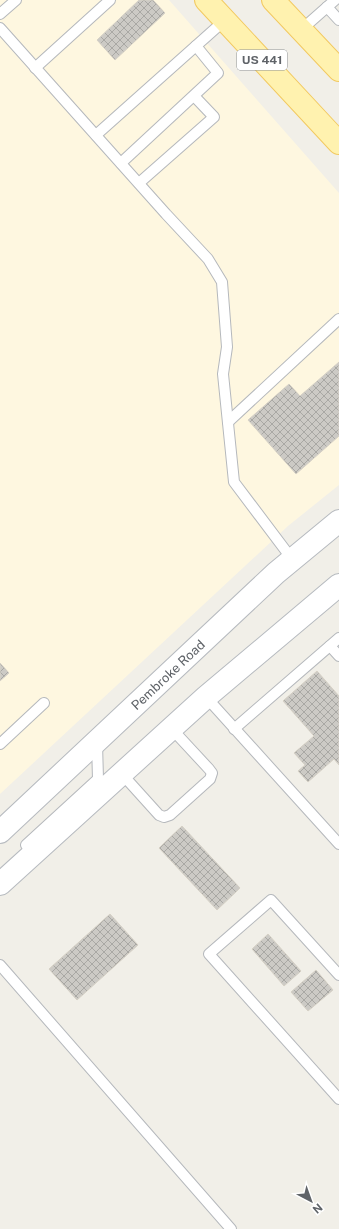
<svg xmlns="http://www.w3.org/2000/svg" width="339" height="1229" font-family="'Public Sans',sans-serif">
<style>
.commercial{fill:#fef7e0}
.building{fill:url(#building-cross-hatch);stroke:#d6d1c6}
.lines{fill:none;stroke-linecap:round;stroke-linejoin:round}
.lane-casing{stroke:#b5b8bc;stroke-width:12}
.secondary-casing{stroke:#b6babf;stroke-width:24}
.primary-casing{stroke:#f2c960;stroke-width:24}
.lane{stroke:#fff;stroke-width:10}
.secondary{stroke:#fff;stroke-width:22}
.primary{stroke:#fff2af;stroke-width:22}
.labels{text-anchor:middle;stroke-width:3;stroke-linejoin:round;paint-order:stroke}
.shield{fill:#fff;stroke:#8f9295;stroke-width:1}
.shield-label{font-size:12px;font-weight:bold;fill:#5f6368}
.street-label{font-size:13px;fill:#5f6368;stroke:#fff}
</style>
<defs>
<pattern id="building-cross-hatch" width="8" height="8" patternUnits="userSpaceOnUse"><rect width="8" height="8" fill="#cccac5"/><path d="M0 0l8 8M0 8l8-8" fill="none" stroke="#a9a8a4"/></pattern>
</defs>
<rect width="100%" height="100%" fill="#f1efe8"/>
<!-- commercial -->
<polygon class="commercial" points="0,0 169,0 339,193 339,485 288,526 0,794"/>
<!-- building -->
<g class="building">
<polygon points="139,0 153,0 165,13 115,60 97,40"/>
<polygon points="339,362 339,436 296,474 248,420 289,384 300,396"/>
<polygon points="0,663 9,673 0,681"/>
<polygon points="317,671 339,696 339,765 334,759 308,782 298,771 305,765 294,753 314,736 283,701"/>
<polygon points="182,826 240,888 217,910 159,848"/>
<polygon points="110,914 138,945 77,1000 49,969"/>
<polygon points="268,934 301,971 284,986 252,949"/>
<polygon points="316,970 333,990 308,1011 291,992"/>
</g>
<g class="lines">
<!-- lane casing -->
<g class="lane-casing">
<g id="lane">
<polyline points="327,7 339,20"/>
<polyline points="0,14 16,0"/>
<polyline points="0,28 166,214 208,259 222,282 227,347 223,374 234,482 292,559"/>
<polyline points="301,30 335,0"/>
<polyline points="35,68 110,0"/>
<polyline points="96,135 225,20"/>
<polyline points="121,163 218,73 196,46"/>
<polyline points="139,183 214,117 194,96"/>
<polyline points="228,422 339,319"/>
<polyline points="330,646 339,656"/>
<polyline points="206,697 339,844"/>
<polyline points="234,729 339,638"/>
<polyline points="0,744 44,703"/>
<polyline points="122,774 159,815 164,817 170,815 210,779 212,773 209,769 171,728"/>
<polyline points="26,845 98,779 97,743"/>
<polyline points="0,965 231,1229"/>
<polyline points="339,975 271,900 209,954 339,1099"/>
</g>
</g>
<!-- secondary casing -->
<g class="secondary-casing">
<g id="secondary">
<path id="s1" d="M 0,832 L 276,573 L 339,521"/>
<polyline points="0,884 206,697 339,585"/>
</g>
</g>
<!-- primary casing -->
<g class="primary-casing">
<g id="primary">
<polyline points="206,0 339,143"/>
<polyline points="273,0 339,70"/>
</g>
</g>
<!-- lane -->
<use href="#lane" class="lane"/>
<!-- secondary -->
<use href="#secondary" class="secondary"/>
<!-- primary -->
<use href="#primary" class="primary"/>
</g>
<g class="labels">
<!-- shield labels -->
<rect class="shield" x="237" y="50" width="50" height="20" rx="3"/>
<g class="shield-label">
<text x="262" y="64">US 441</text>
</g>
<!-- street labels -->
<g class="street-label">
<text dy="5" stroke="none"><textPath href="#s1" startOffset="230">Pembroke Road</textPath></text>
</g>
</g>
<!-- north arrow -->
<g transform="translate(311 1201) rotate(139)" stroke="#ffffff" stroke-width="3" paint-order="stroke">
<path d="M0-3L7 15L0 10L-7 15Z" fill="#5f6368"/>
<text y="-6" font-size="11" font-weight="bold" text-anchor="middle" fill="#5f6368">N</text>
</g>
</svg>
